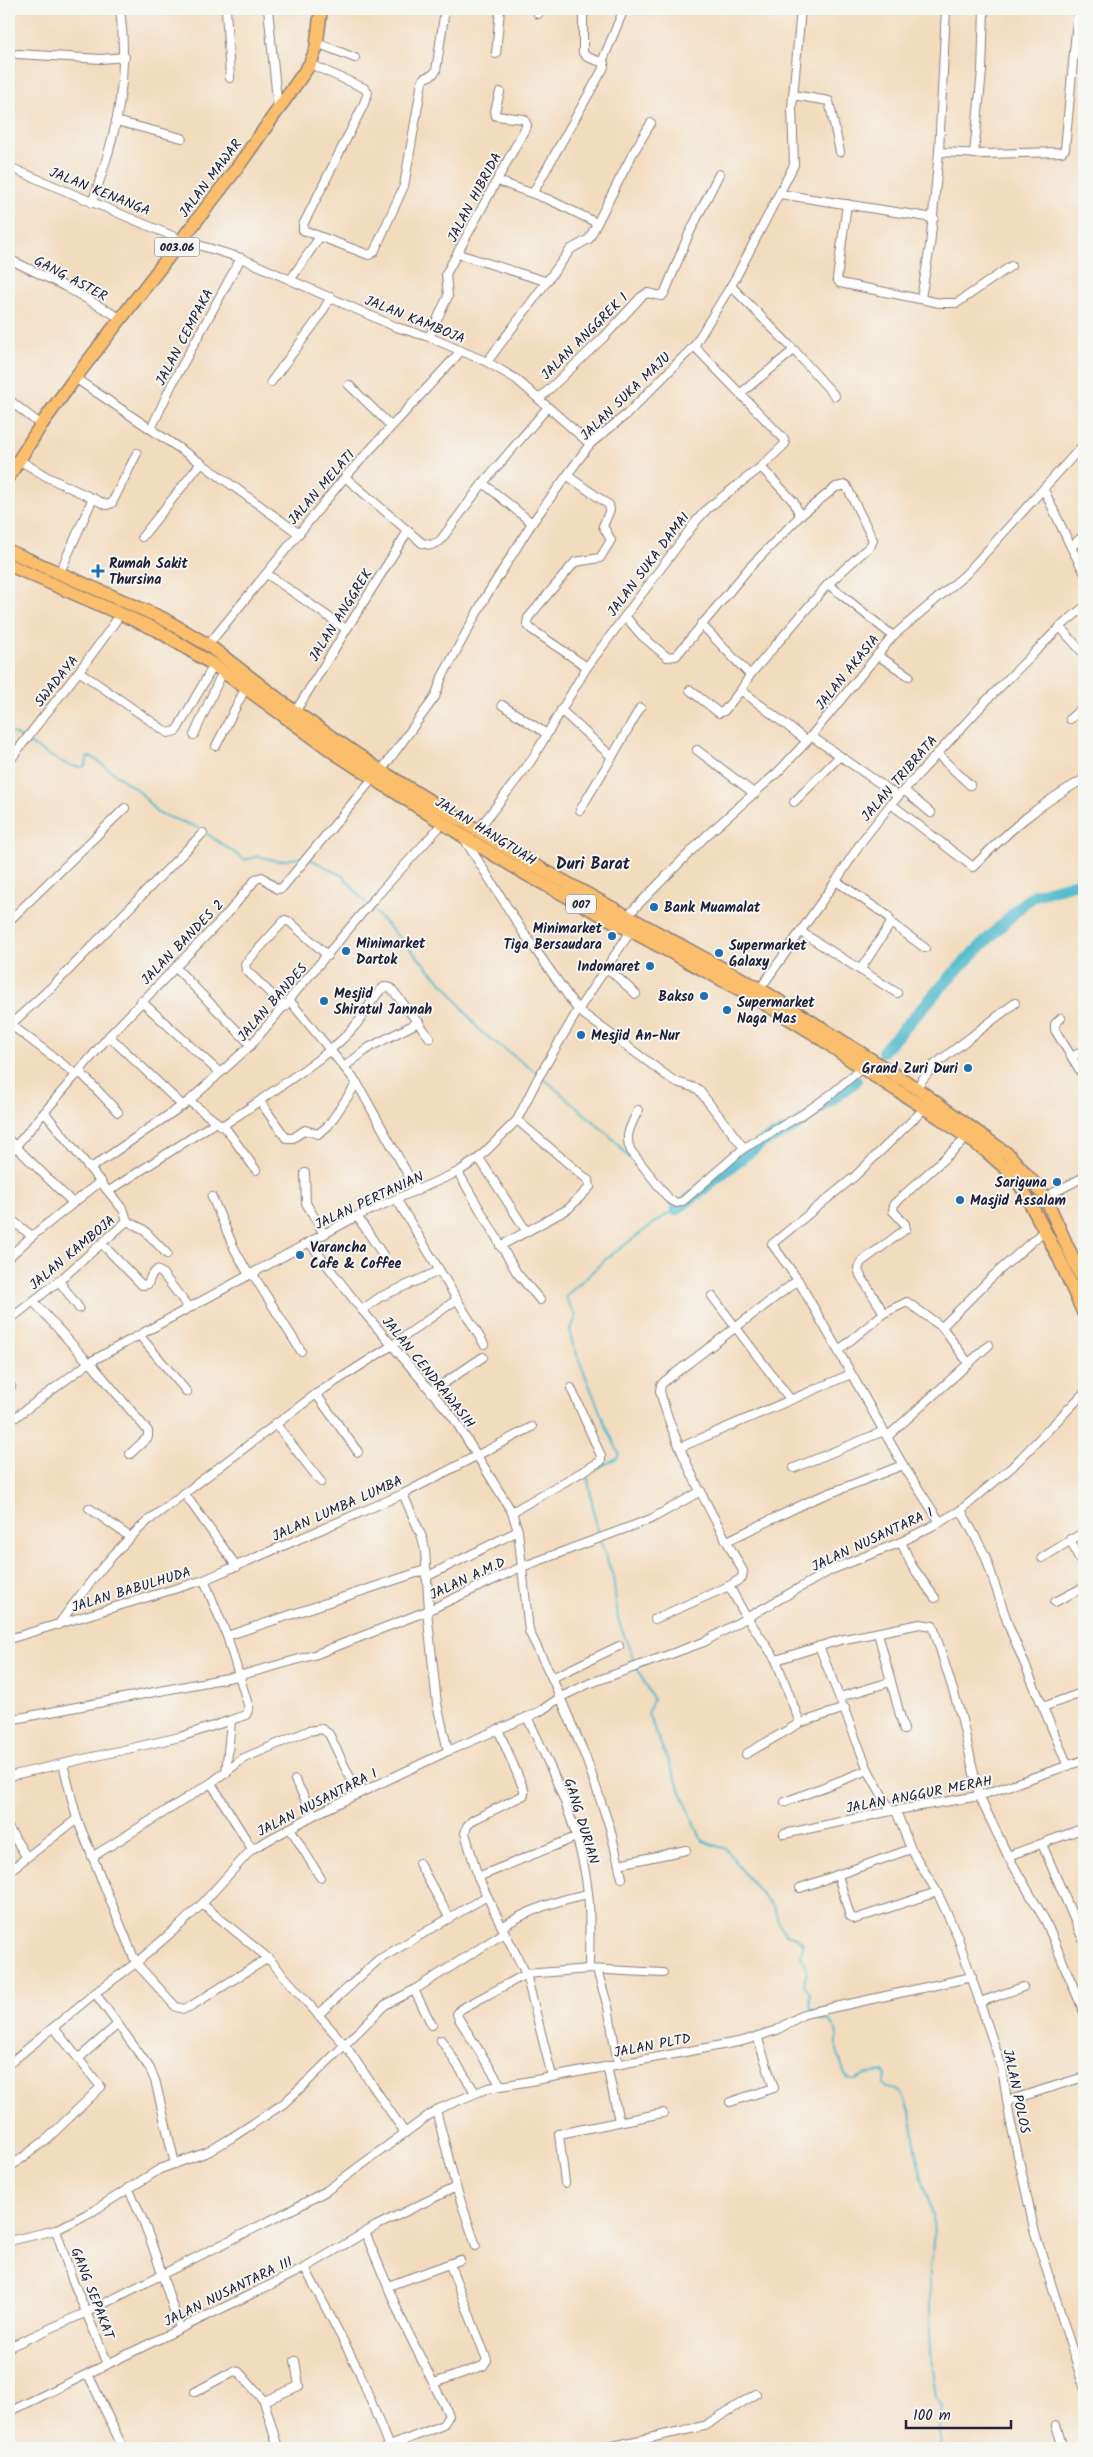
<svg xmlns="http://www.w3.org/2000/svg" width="1093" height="2457" font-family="Kalam,sans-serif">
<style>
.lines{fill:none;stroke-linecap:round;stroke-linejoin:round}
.stream{stroke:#4fb9cc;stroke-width:2}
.river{stroke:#4fb9cc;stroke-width:12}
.minor-casing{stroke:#8a7f7c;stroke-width:10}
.primary-casing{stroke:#8a7f7c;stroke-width:15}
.trunk-casing{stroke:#8a7f7c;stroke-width:15}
.minor{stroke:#fff;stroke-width:8}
.primary{stroke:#fabe6d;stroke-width:12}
.trunk{stroke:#fabe6d;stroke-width:12}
.poi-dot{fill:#1f6fb2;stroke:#f6f6f2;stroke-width:2}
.labels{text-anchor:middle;stroke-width:4;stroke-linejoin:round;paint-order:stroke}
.shield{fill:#f6f6f2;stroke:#626272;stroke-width:1}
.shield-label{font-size:12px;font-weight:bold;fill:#22223b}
.street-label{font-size:14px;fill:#22223b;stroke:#f6f6f2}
.poi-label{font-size:14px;font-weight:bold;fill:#22223b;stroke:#f6f6f2;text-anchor:start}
.quarter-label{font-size:16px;font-weight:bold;fill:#22223b;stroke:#f6f6f2}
</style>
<rect width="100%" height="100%" fill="#f6f6f2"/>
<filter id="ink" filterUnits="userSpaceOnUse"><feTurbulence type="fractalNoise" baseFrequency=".02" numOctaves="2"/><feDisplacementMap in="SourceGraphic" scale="10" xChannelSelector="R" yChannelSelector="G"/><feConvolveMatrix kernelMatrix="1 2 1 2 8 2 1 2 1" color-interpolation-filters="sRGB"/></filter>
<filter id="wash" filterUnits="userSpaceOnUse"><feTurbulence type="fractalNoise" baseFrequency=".0096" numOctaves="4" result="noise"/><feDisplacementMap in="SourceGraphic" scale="20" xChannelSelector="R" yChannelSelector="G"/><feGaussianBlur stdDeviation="1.12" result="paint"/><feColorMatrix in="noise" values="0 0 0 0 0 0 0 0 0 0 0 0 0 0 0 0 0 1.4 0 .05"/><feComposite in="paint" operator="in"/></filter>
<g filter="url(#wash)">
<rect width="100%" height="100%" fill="#f2dcbe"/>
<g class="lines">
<!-- stream -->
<g class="stream">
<polyline points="9,731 23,739"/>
<path d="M 27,742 C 40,749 71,772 85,766 L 88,757 L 92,757 L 140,792 L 157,813 L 197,827 L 245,860 L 258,856 L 278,861 L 306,857"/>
<polyline points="310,859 343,876 366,903"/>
<polyline points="370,907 448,989 480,1031 537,1073"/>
<path d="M 541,1076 L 610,1136 L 676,1210 C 666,1213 659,1221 650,1226 L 606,1259 L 566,1296 C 569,1314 583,1309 570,1329 L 572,1342 L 604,1422 L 619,1453 L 617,1458 L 587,1474 L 598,1536"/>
<polyline points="600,1540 613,1576 618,1619 635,1664"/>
<polyline points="637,1668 653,1699 648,1714 702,1841 726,1849 747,1877 774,1908 780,1926 786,1934 796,1937 803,1943 801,1956 807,1972 804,1984 810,1993 810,2006 813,2011"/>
<polyline points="815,2015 821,2020 829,2020 837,2033 837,2050 845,2075 849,2079 856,2079 866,2074 883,2072 886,2075 884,2084 887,2088 901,2091 910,2113 919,2167 933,2215 934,2244 930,2268 930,2333 932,2368 936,2398 941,2407 939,2417 941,2448"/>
</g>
<!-- river -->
<g class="river">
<polyline points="883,1051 953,974 1024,903 1035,895 1084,881"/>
<polyline points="676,1210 762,1142 793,1128 856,1081"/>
</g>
</g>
</g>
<g filter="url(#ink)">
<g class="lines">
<!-- minor casing -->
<g class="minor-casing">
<g id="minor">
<polyline points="226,9 230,78"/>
<polyline points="268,9 278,110"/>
<polyline points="946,9 939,152 985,154 1062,152 1065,149 1078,9"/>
<polyline points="538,14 539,9"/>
<polyline points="317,43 355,58"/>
<polyline points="18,54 101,59 125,57"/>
<polyline points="496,54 500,9"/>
<polyline points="602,62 624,9"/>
<polyline points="310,64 364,88 368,93 363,106 303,225 303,230 369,255 374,252 404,186 422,82 424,78 432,75 436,71 445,9"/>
<polyline points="793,95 829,101 840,152"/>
<polyline points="116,121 182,138"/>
<polyline points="974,154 982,71 984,9"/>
<polyline points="9,167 182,240 241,258 396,327 429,337 487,362 516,379 590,444"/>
<polyline points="498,181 550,200 597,223"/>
<polyline points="533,193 604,67 604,63 587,57 583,53 583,9"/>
<polyline points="780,194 934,218"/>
<path d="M 92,203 C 116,136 130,80 120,9"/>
<polyline points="847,204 837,279 840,283 940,303 957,303 1011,266"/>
<polyline points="458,254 545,281"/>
<polyline points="9,259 64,286 122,319"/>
<polyline points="291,279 319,238"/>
<polyline points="731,286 794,350 835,396"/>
<polyline points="921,298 930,246 939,152"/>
<polyline points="429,337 448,296 446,274 527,125 524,119 496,116 495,111 500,92"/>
<polyline points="487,362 571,249 589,239 633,153 651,123"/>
<polyline points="75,378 201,463 298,533"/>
<polyline points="271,382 318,319 331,297"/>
<polyline points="349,385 391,426"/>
<polyline points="741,393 794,350"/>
<polyline points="540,398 604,337 641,297 647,293 662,296 665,292 688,236 719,174"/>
<polyline points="9,400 41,425"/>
<polyline points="151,429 172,384 241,258"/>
<polyline points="19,460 49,478 107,505 112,503 137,453"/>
<polyline points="568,476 609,505 610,510 603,526 611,540 600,558 575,562 528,618 527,624 531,629 587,667"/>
<polyline points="345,477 422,543 431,545 440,541 483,483 548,407"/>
<polyline points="483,483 532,523"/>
<polyline points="1044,490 1071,547"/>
<polyline points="800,516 836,487 846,485 873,540 871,545 828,584 750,675 741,690 807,741"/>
<polyline points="1084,535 1071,547 1084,572"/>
<polyline points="142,537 201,463"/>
<polyline points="60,572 93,498"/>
<polyline points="267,574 346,629"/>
<polyline points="828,584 893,636"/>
<polyline points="625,616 642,636 667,657 676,656 749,568 800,516 794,502 761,467"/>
<polyline points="701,624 750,675"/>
<polyline points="1060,627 1084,654"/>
<polyline points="208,645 345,477 461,351"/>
<polyline points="877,655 909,676"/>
<polyline points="80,672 168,733 176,731 178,728 214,665"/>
<polyline points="690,690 719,713 724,711 741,690"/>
<polyline points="502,705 547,734"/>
<polyline points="561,710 612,757 580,810"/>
<polyline points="295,712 408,531"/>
<polyline points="1070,719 1084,706"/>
<polyline points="194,735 223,671"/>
<polyline points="811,736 898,796"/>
<polyline points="216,746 246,687"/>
<polyline points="697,750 755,794"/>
<polyline points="937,754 970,785"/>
<polyline points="612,757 640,708"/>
<path d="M 9,762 C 45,712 87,665 121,613"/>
<polyline points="381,771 435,697 442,677 485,598 532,523 590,444 627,414 694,346 735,279 794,165 792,108 801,9"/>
<polyline points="904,790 931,813"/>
<polyline points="794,802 840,756"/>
<path d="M 891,804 L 973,867 C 1009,830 1039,804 1084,779"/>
<polyline points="477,831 531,761 587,667 697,520 708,508 761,467 785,444 784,439 694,346"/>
<polyline points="465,840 523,932 578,1010 674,1081 698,1089 744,1148"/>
<polyline points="836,881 888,916 891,923 925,948"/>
<polyline points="627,916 706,836 778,772 807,741 893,636 966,574 1084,444"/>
<polyline points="9,921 125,808"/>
<polyline points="801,932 897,993"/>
<polyline points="176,968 251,1045"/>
<polyline points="607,968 636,994"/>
<polyline points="860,970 891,923"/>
<polyline points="760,989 836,881 862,841 891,804 987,700 1060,627 1084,607"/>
<polyline points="141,1001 220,1073"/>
<polyline points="290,1001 357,1083 417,1191"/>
<polyline points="285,1007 246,970 245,964 285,920 290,922 328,956"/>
<polyline points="1061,1018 1055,1024 1055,1030 1084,1077"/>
<polyline points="10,1024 77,1075"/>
<polyline points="9,1026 57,982 203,833"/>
<polyline points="109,1036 183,1106"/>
<polyline points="1072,1057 1084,1050"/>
<polyline points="344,1067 370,1047 419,1022"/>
<polyline points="80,1072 118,1112"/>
<path d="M 357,1083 L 328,1126 L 318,1134 L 305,1130 L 293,1138 L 286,1138 L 261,1103 L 262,1099 C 290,1079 332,1053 354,1027 C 365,1015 371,998 384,987 L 391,988 L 430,1038"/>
<polyline points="916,1088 933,1066 1015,1003"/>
<polyline points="189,1101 227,1130 256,1170"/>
<polyline points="925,1108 854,1177 772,1244 798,1280 903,1465 940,1522"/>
<path d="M 638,1110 C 632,1125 623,1135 631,1151 L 669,1199 L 677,1203 L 683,1201 L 744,1148 L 803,1114 L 834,1092 L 862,1068"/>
<polyline points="45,1113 124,1211 127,1221"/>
<polyline points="222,1126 261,1100"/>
<polyline points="9,1140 73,1203"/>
<polyline points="9,1154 109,1036 228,913 256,879 262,877 277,889 282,888 374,777"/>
<polyline points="479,1158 527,1232"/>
<polyline points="91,1168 189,1101 251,1045 374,899 444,822"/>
<polyline points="458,1172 517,1273 540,1300"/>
<polyline points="305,1173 306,1203 324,1234"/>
<polyline points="109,1191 216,1122"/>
<polyline points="212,1197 234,1248 249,1275"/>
<polyline points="1045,1197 1084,1177"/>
<polyline points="397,1200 484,1344"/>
<polyline points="357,1216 383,1255"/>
<polyline points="9,1218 32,1236"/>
<polyline points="127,1221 143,1229 167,1254"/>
<polyline points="309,1242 362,1310 453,1417 512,1512 518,1531 529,1631 552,1678 586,1758 610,1828 622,1878"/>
<polyline points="102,1244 142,1285 148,1284 151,1276 157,1270 162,1273 189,1308"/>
<polyline points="500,1246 568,1209 590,1187 589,1181 517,1120"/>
<polyline points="9,1257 32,1236 101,1181"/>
<polyline points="252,1273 301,1351"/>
<path d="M 798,1280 L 665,1381 L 661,1385 L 660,1391 C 675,1450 714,1518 743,1571 L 742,1578 L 729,1586 L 744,1613 L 776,1660 L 800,1723 L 845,1708"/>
<polyline points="59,1281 79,1308"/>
<polyline points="712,1296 790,1399"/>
<polyline points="33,1301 89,1363"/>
<polyline points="362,1310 380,1297 439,1271"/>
<polyline points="884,1313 907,1302 942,1327"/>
<polyline points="9,1320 59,1281 127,1221"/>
<polyline points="140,1336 187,1392"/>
<polyline points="839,1350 884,1313 860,1275 858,1268 861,1262 906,1229 905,1224 893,1211 894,1204 968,1137"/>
<polyline points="90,1362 148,1431 148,1437 130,1454"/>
<polyline points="969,1364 942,1327 993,1276 1045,1230"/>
<polyline points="9,1384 11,1387"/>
<polyline points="431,1392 483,1357"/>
<polyline points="316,1394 358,1452"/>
<polyline points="9,1422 90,1362 357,1216 458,1172 479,1158 517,1120 537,1080 578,1010 631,931"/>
<polyline points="275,1423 321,1482"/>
<polyline points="887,1437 989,1345"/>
<polyline points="681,1447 851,1374"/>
<polyline points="794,1468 884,1431"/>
<polyline points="184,1493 237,1567"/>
<polyline points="403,1494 422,1537 425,1550 429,1610"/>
<polyline points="89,1508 130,1537"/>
<polyline points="961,1510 985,1555 1009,1627 1068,1766"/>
<polyline points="512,1512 601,1461 601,1456 571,1388"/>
<polyline points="1070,1539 1084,1569"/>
<polyline points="727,1541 812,1500 903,1465"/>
<polyline points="901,1542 912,1566 935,1598"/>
<polyline points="1042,1558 1084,1532"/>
<polyline points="426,1577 518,1531"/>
<polyline points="204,1580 403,1494 532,1427"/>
<polyline points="1055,1602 1084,1587"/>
<polyline points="427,1611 437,1704 448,1751"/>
<polyline points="655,1619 729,1586"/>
<path d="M 58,1625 C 86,1587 113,1551 149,1520 L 316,1394 L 391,1346 L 456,1300"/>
<polyline points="878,1633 904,1730"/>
<polyline points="227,1636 425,1570"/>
<polyline points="9,1639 204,1580 227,1636 249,1708 246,1715 180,1737 9,1776"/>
<polyline points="819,1646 868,1770 891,1811"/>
<polyline points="776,1660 840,1640 920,1624 933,1626 961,1716 979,1796 1008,1856 1046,1922 1084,2012"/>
<polyline points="552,1678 619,1646"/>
<polyline points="840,1697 890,1682"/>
<polyline points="1043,1707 1084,1692"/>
<path d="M 527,1717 C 554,1773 581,1830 588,1893 C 591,1918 589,1944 589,1969"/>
<polyline points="9,1720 238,1676 314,1655 427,1611 519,1568 651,1519 701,1491"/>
<polyline points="498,1729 524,1790 524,1795 473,1820 467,1826 465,1833 478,1877 502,1927"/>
<polyline points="746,1754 800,1723"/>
<polyline points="63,1764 77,1819 136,1963 176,2007 184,2009 191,2006 268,1958"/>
<polyline points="226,1773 231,1721"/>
<polyline points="295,1780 314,1815"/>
<polyline points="211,1783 244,1758 308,1731 322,1729 329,1734 358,1794"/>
<polyline points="785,1802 868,1770"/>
<polyline points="896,1811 911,1849 937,1892 957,1935 1002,2068 1010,2119 1035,2233 1084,2387"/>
<polyline points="290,1828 320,1877"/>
<polyline points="9,1829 26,1856"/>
<polyline points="784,1834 891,1811 979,1796 1084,1760"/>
<polyline points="1042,1844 1084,1942"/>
<polyline points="1008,1856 1084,1828"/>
<polyline points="92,1857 211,1783 252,1849"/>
<polyline points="419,1863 449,1917"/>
<polyline points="619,1864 686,1850"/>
<polyline points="9,1871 77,1819"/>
<polyline points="838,1875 850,1916 855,1919 937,1892"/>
<polyline points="478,1877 576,1837"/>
<polyline points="800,1888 911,1849"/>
<polyline points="202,1904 268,1958 345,2045 405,2133"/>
<polyline points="597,1970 608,2007 618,2064"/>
<polyline points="414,1990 432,2025"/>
<polyline points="95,1993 149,2067 155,2080 175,2164"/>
<polyline points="980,2002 1023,1987"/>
<polyline points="318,2015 378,1960 487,1896"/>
<polyline points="441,2040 475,2092"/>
<polyline points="79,2058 117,2025"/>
<polyline points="9,2064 95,1993 136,1963 180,1925 202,1904 252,1849 314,1815 448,1751 539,1712 561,1697 588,1684 704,1642 831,1570 901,1542 940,1522 961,1510 1012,1467 1084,1393"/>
<polyline points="607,2066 619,2121"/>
<path d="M 552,2076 L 526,1974 L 502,1927 C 528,1910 558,1900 588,1894"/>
<polyline points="500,2084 459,2019 457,2014 461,2009 526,1974 589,1969 663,1973"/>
<polyline points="1007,2101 1084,2077"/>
<polyline points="730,2102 774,2088 757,2036"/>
<polyline points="436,2110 456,2187 476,2246"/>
<polyline points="9,2168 47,2139 101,2087 54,2028"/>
<polyline points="565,2183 559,2134 663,2113"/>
<path d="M 128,2188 C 151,2232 163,2281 180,2328"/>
<polyline points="56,2230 72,2279 108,2364"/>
<polyline points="365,2232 401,2318 449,2415 443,2425 385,2448"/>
<polyline points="9,2241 56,2230 93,2211 160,2169 208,2152 231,2138 283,2104 308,2081 385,2005 414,1990 504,1933"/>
<polyline points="305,2268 359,2371 389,2447"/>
<polyline points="388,2286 460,2260"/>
<polyline points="9,2347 87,2312 297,2207 326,2191 436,2110 488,2088 525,2082 743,2041 777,2030 804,2014 972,1977"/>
<polyline points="88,2374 123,2448"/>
<polyline points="434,2383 483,2366 487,2360 450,2265"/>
<polyline points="195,2392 234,2371 239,2372 264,2401 278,2448"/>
<polyline points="264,2401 299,2386 295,2361"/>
<polyline points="9,2412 305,2268 376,2226 456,2187"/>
<polyline points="1056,2425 1063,2448"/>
<polyline points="604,2448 704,2426 756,2394"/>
</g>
</g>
<!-- primary casing -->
<g class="primary-casing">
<polyline id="primary" points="9,476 41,425 75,378 237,168 310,64 316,49 321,9"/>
</g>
<!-- trunk casing -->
<g class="trunk-casing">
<g id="trunk">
<polyline points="9,551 162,618 208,645 295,712 381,771 536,866 760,989 916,1088 1009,1155 1032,1181 1045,1197 1084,1283"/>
<polyline points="9,565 157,630 214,665 336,754 463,836 531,877 752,996 813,1033 862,1068 940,1118 986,1151 1010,1172 1022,1188 1058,1256 1084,1314"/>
</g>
</g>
<!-- minor -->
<use href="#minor" class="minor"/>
<!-- primary -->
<use href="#primary" class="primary"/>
<!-- trunk -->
<use href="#trunk" class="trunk"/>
</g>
</g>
<!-- markers -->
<g class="poi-dot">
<path d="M95.5 563.5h5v5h5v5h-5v5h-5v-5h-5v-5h5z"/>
<circle cx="654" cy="907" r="5"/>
<circle cx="612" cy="936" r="5"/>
<circle cx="346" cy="951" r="5"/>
<circle cx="719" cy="953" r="5"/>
<circle cx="650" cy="966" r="5"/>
<circle cx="704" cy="996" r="5"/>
<circle cx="324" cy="1001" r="5"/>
<circle cx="727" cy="1010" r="5"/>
<circle cx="581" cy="1035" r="5"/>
<circle cx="968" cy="1068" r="5"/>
<circle cx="1057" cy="1182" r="5"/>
<circle cx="960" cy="1200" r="5"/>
<circle cx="300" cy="1255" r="5"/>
</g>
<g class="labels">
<!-- shield labels -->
<g class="shield">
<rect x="154.5" y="237.5" width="45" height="19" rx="4"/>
<rect x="566" y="894.5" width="30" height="19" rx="4"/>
</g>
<g class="shield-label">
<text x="177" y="251">003.06</text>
<text x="581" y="908">007</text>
</g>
<!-- street labels -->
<g class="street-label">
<text transform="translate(210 178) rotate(-53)" y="5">JALAN MAWAR</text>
<text transform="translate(100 191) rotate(22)" y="5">JALAN KENANGA</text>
<text transform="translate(474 197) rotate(-62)" y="5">JALAN HIBRIDA</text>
<text transform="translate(71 278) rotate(28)" y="5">GANG ASTER</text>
<text transform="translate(415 319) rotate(22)" y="5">JALAN KAMBOJA</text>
<text transform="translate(584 336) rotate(-45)" y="5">JALAN ANGGREK 1</text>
<text transform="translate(184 337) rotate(-62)" y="5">JALAN CEMPAKA</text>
<text transform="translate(625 396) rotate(-44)" y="5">JALAN SUKA MAJU</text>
<text transform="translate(321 487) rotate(-49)" y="5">JALAN MELATI</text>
<text transform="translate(648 564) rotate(-53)" y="5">JALAN SUKA DAMAI</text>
<text transform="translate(340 615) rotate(-58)" y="5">JALAN ANGGREK</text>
<text transform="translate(847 672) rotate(-51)" y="5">JALAN AKASIA</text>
<text transform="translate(56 681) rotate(-51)" y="5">SWADAYA</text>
<text transform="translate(899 778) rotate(-49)" y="5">JALAN TRIBRATA</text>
<text transform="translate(486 831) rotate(32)" y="5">JALAN HANGTUAH</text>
<text transform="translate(182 942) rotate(-46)" y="5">JALAN BANDES 2</text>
<text transform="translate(272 1002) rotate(-49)" y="5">JALAN BANDES</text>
<text transform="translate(369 1200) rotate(-25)" y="5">JALAN PERTANIAN</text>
<text transform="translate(72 1252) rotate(-40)" y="5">JALAN KAMBOJA</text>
<text transform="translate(429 1372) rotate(51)" y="5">JALAN CENDRAWASIH</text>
<text transform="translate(337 1508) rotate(-24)" y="5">JALAN LUMBA LUMBA</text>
<text transform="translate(872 1539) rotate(-25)" y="5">JALAN NUSANTARA I</text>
<text transform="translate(467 1578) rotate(-25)" y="5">JALAN A.M.D</text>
<text transform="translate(131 1589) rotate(-17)" y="5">JALAN BABULHUDA</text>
<text transform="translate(919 1794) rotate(-11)" y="5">JALAN ANGGUR MERAH</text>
<text transform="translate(317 1802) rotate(-27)" y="5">JALAN NUSANTARA I</text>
<text transform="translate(582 1821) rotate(73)" y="5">GANG DURIAN</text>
<text transform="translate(652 2045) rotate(-11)" y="5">JALAN PLTD</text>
<text transform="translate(1017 2091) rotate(78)" y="5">JALAN POLOS</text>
<text transform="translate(228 2291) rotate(-26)" y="5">JALAN NUSANTARA III</text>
<text transform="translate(93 2293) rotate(69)" y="5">GANG SEPAKAT</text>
</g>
<!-- poi labels -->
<g class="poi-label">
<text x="109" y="568">Rumah Sakit<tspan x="109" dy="16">Thursina</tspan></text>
<text x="664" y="912">Bank Muamalat</text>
<text x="602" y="933" text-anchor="end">Minimarket<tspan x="602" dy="16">Tiga Bersaudara</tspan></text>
<text x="356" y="948">Minimarket<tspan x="356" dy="16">Dartok</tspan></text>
<text x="729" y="950">Supermarket<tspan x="729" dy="16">Galaxy</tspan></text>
<text x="640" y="971" text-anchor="end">Indomaret</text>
<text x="334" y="998">Mesjid<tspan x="334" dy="16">Shiratul Jannah</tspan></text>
<text x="694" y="1001" text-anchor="end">Bakso</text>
<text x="737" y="1007">Supermarket<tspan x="737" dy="16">Naga Mas</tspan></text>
<text x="591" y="1040">Mesjid An-Nur</text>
<text x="958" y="1073" text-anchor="end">Grand Zuri Duri</text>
<text x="1047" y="1187" text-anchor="end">Sariguna</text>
<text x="970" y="1205">Masjid Assalam</text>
<text x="310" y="1252">Varancha<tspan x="310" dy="16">Cafe &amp; Coffee</tspan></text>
</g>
<!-- quarter labels -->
<g class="quarter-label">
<text x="593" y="869">Duri Barat</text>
</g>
</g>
<!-- margin -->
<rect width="1093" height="2457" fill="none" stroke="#f6f6f2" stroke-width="30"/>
<!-- scale -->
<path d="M906 2420v8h105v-8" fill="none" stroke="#22223b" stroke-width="2.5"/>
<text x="913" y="2420" font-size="15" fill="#22223b" stroke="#f6f6f2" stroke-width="4" paint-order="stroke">100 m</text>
</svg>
